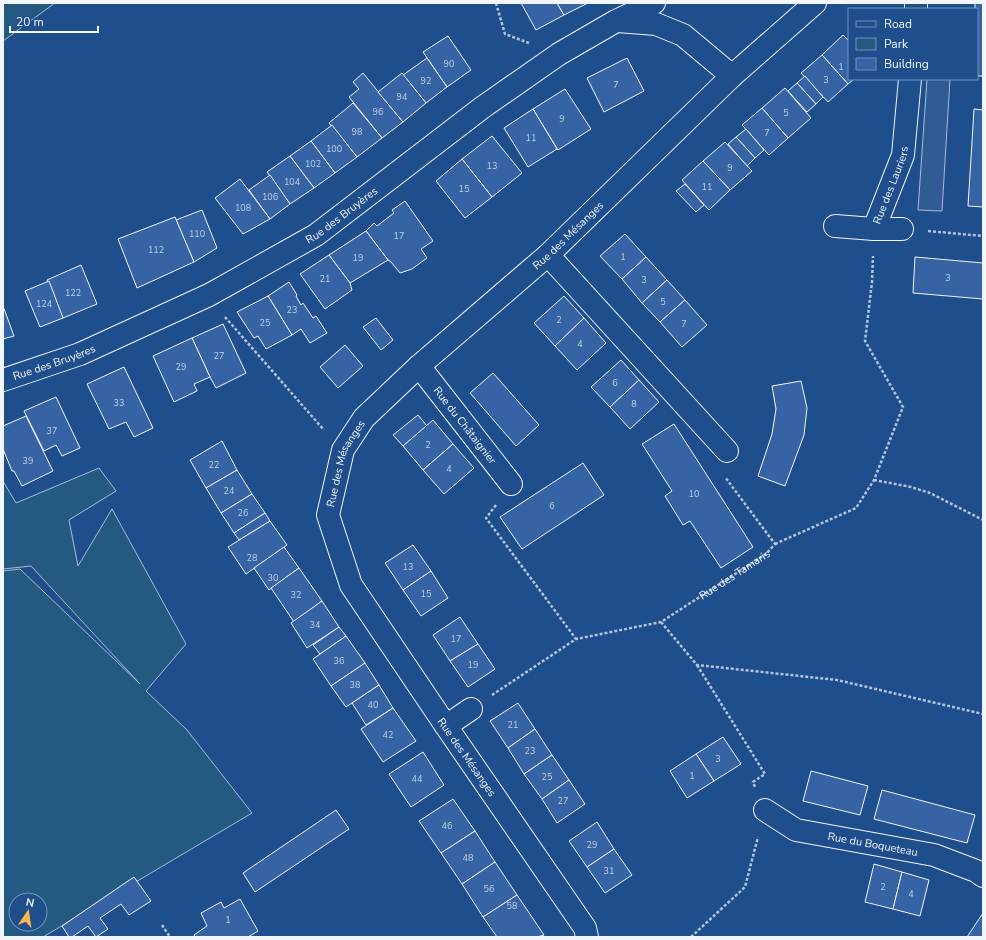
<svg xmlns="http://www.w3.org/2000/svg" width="986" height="940" font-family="'Nunito Sans',sans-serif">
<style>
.green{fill:#245a82;stroke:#a8bbd7;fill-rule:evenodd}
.parking{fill:#305b95;stroke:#a8bbd7}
.building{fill:#3563a3;stroke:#f2f6ff}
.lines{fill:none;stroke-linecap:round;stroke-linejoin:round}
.minor-casing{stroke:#f2f6ff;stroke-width:24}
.path{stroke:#b3c4dc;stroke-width:2.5;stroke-dasharray:3 2;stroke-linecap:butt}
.minor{stroke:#1f4e8c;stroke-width:22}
.labels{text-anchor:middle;stroke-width:3;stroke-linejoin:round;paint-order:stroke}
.number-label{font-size:9px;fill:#c3d1e8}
.street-label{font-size:11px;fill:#f2f6ff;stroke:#1f4e8c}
</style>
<rect width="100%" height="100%" fill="#1f4e8c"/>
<!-- green -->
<g class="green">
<polygon points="3,3 55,3 3,41"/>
<path d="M 99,468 L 116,491 L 69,520 L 78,566 L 112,509 L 186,644 L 146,691 L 187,730 L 252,813 L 43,937 L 3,937 L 3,571 L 20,569 L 140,684 L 31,566 L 3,569 L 3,481 L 16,503 ZM 16,900 L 40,900 L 40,924 L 16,924 Z"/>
</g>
<!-- parking -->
<polygon class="parking" points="927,79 950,79 942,211 918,210"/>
<!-- building -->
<g class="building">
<polygon points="521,3 557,3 564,15 536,30"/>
<polygon points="557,3 588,3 564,15"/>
<polygon points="975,3 983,3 983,76 977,76 977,9 975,9"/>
<polygon points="843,35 849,41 849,79 854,79 848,84 822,55"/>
<polygon points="448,36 471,70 447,87 423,52"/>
<polygon points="822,55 848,84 828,102 801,73"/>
<polygon points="427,58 447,87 426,103 403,75"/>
<polygon points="627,58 644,91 604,112 587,78"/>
<polygon points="363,73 403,122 382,138 349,97 359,89 353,82"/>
<polygon points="402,73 426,103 403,122 378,92"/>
<polygon points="805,76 823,97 816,104 797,83"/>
<polygon points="797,83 816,104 807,112 788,91"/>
<polygon points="785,88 811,118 788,138 762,108"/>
<polygon points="565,89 591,129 558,150 533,109"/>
<polygon points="353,103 382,138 357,157 329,123"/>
<polygon points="762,108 788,138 769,155 742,125"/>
<polygon points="533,109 557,149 528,167 504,128"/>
<polygon points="974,109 983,110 983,207 968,206"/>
<polygon points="332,125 357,157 335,173 311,141"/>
<polygon points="746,129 764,150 755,158 736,137"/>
<polygon points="492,136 522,173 492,197 462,159"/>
<polygon points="736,137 755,158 747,166 728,144"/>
<polygon points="311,141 335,173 314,188 290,156"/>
<polygon points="725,142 752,171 730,190 703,161"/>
<polygon points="290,156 314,188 290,204 267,172"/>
<polygon points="462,159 492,197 465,218 436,181"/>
<polygon points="703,161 730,190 709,210 682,180"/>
<polygon points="270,175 290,204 270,219 249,190"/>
<polygon points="240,179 270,219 243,234 215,198"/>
<polygon points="685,184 704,205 696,212 676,191"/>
<polygon points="405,201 433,241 421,249 427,258 412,269 400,273 391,262 388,260 366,231 374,223 377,226 394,213 392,210"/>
<polygon points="202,210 217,248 194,262 176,220"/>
<polygon points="175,217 194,262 137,288 118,239"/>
<polygon points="366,231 388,260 350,283 329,255"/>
<polygon points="625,234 646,257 622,279 600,256"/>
<polygon points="329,255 350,283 352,290 325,309 300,274"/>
<polygon points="646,257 667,280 642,303 622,279"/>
<polygon points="915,257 983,263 983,299 913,293"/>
<polygon points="81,265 97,304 63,318 47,280"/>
<polygon points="667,280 685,300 660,322 642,303"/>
<polygon points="49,281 63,318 40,327 25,291"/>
<polygon points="289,282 297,295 296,296 301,305 303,303 313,318 316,316 327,333 310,343 301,329 292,335 268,296"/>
<polygon points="268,296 292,335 266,349 258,336 254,338 237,312"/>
<polygon points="564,296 584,318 555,346 534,323"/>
<polygon points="685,300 707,325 682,347 660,322"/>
<polygon points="3,306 14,336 3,339"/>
<polygon points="376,318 393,340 381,350 363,327"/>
<polygon points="584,318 606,343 577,370 555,346"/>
<polygon points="223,324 246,373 216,388 210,377 192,338"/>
<polygon points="192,338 210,377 194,384 197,391 174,402 153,356"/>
<polygon points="345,345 363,366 338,388 320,367"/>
<polygon points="621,360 639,380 610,407 591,387"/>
<polygon points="124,367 153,428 134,437 126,422 109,429 87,384"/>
<polygon points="493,373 539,425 516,446 470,393"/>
<polygon points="639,380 659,402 630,429 610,407"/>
<polygon points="801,381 807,408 804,435 785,486 758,476 772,434 776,409 772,386"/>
<polygon points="56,397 80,448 62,456 56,445 44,451 24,411"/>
<polygon points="418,415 427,426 403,446 393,435"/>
<polygon points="26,416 53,471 22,486 14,471 12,471 3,449 3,426"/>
<polygon points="433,420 453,444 423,470 403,446"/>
<polygon points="674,424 753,547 721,568 690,521 683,525 665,496 672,491 642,444"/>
<polygon points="222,441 237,470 206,488 190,460"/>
<polygon points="453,444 474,468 444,494 423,470"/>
<polygon points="583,463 604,495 522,549 500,517"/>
<polygon points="237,470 252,494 221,513 206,488"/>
<polygon points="252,494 265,513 234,533 221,513"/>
<polygon points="265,513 270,521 239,540 234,533"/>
<polygon points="270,521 287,545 246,574 228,547"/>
<polygon points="413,545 431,571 403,590 385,563"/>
<polygon points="284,547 299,568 269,590 254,568"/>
<polygon points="299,568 322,601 294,622 271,588"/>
<polygon points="431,571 448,598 421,616 403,590"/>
<polygon points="322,601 339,627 307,648 291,623"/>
<polygon points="460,617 478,644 450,661 433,635"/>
<polygon points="339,627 346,636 320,654 313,645"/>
<polygon points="346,636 365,663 331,686 313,659"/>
<polygon points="478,644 495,669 468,687 450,661"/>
<polygon points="365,663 379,685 346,707 331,686"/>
<polygon points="379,685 393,708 366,725 352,703"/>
<polygon points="518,703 535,729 508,748 490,721"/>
<polygon points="393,708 416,741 383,762 361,729"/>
<polygon points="535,729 552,755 524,774 508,748"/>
<polygon points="723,737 741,764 714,781 696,754"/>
<polygon points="423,752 444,785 411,807 389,774"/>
<polygon points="696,754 714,781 687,798 670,771"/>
<polygon points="552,755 569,780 542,799 524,774"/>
<polygon points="811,771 868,786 860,815 803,801"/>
<polygon points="569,780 585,804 557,823 542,799"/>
<polygon points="882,790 975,815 967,843 874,819"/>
<polygon points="453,799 475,831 441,853 419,821"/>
<polygon points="336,810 349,829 255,892 243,873"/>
<polygon points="597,822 614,849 587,867 569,841"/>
<polygon points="475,831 495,862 462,884 441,853"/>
<polygon points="614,849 632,875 605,893 587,867"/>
<polygon points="495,862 517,895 483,917 462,884"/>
<polygon points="874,864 902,872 893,909 865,902"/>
<polygon points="902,872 929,880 920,916 893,909"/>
<polygon points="134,877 151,901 129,915 121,904 100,918 108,929 96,937 88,926 72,937 69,937 62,926"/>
<polygon points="517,895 544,935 537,937 497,937 483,917"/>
<polygon points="240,899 258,931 248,937 195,937 194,935 207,926 201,913 221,902 224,908"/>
<polygon points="983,913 983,937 967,937"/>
</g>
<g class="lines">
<!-- minor casing -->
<g class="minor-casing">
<g id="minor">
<polyline points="916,9 916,3"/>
<polyline points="618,21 656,24 683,35 732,76"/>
<polyline points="835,226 874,229"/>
<path id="s2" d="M 902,229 L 874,229 L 903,155 L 910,79"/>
<polyline points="548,255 727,451"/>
<path id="s3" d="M 419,366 L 511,484"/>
<path id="s4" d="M 3,380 L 80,354 L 209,295 L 316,235 L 483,107 L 559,54 L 616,21 L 654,3"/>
<polyline points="446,726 471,709"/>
<path id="s5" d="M 765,810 L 796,830 L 934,855 L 976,871 L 983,876"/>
<path id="s6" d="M 587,937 L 585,928 L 446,726 L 351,585 L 328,515 L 343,450 L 364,418 L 419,366 L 548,255 L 732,76 L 815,3"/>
</g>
</g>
<!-- path -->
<g class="path">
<polyline points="496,3 505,34 529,43"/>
<polyline points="928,231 983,236"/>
<polyline points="225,317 324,430"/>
<polyline points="874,480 911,487 930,493 983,520"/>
<polyline points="496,505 486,518 576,639"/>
<polyline points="775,544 856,508 874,480 903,407 865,341 872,282 873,256"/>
<polyline points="661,622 697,665 837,680 983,714"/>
<polyline points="697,665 765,774 753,782 755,787"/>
<path id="s1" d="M 492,695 L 576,639 L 661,622 L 766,554 L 775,544 L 725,477"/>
<polyline points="162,925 170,937"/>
<polyline points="691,937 745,887 758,837"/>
</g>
<!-- minor -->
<use href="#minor" class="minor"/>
</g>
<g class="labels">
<!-- number labels -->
<g class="number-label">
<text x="449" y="67">90</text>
<text x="841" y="70">1</text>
<text x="826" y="83">3</text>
<text x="426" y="84">92</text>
<text x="616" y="88">7</text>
<text x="402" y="100">94</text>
<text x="378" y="115">96</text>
<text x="786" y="116">5</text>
<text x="562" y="122">9</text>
<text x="357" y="135">98</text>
<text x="767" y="136">7</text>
<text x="531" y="141">11</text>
<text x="334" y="152">100</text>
<text x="313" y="167">102</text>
<text x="492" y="169">13</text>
<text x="730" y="171">9</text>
<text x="292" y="185">104</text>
<text x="707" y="190">11</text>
<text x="464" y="192">15</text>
<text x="270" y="200">106</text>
<text x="243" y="211">108</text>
<text x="197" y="237">110</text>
<text x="399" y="239">17</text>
<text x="156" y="253">112</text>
<text x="623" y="260">1</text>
<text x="358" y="261">19</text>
<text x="948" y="281">3</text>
<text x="325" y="282">21</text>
<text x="644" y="283">3</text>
<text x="73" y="296">122</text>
<text x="663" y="305">5</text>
<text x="44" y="307">124</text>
<text x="292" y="313">23</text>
<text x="559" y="323">2</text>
<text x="265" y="326">25</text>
<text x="684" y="327">7</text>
<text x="580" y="347">4</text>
<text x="219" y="359">27</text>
<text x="181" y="370">29</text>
<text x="615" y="386">6</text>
<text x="119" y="406">33</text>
<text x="634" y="407">8</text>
<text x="52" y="434">37</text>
<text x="428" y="448">2</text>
<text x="28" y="464">39</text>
<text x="214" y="468">22</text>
<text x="449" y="472">4</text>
<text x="229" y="494">24</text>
<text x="694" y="497">10</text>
<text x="552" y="509">6</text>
<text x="243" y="516">26</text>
<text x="252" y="561">28</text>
<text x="408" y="570">13</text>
<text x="273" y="581">30</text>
<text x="426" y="597">15</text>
<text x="296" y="598">32</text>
<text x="315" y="628">34</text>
<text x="456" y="642">17</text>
<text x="339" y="664">36</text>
<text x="473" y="668">19</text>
<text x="355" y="688">38</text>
<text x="373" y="708">40</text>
<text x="513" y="728">21</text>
<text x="388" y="738">42</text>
<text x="530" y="754">23</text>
<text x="718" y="762">3</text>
<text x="692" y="779">1</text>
<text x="547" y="780">25</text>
<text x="417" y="782">44</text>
<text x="563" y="804">27</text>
<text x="447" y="829">46</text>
<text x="592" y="848">29</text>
<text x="468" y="861">48</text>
<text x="609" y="874">31</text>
<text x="883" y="890">2</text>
<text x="489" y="892">56</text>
<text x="911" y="897">4</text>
<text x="512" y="909">58</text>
<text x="228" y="923">1</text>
</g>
<!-- street labels -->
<g class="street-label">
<text dy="4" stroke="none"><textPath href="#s2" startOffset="75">Rue des Lauriers</textPath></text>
<text dy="4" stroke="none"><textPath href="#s4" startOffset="378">Rue des Bruyères</textPath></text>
<text dy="4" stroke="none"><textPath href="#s6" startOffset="877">Rue des Mésanges</textPath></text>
<text dy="4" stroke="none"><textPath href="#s4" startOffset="54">Rue des Bruyères</textPath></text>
<text dy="4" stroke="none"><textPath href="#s3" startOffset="75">Rue du Châtaignier</textPath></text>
<text dy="4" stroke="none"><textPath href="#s6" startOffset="553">Rue des Mésanges</textPath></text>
<text dy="4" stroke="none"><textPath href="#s1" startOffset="275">Rue des Tamaris</textPath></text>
<text transform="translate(467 757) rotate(55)" y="4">Rue des Mésanges</text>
<text dy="4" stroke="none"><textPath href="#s5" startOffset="115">Rue du Boqueteau</textPath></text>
</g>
</g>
<!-- border -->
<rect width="986" height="940" fill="none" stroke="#f2f6ff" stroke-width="8"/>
<!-- legend -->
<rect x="848" y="8" width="130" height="72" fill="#1f4e8c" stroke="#7391ba"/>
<rect x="856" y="21" width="20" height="6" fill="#1f4e8c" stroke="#7391ba"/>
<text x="884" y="28" font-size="12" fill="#f2f6ff">Road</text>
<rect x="856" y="38" width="20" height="12" fill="#245a82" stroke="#7391ba"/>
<text x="884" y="48" font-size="12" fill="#f2f6ff">Park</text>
<rect x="856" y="58" width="20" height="12" fill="#3563a3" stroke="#7391ba"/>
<text x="884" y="68" font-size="12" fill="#f2f6ff">Building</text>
<!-- north arrow -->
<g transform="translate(28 912) rotate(13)"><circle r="19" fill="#1f4e8c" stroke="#7391ba"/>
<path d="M0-3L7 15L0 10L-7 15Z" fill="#ffb74d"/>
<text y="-6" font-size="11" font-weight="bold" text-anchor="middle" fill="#f2f6ff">N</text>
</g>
<!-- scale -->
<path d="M10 26v6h88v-6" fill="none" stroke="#f2f6ff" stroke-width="2"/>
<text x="16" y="26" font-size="12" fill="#f2f6ff" stroke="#1f4e8c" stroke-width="3" paint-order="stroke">20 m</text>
</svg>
